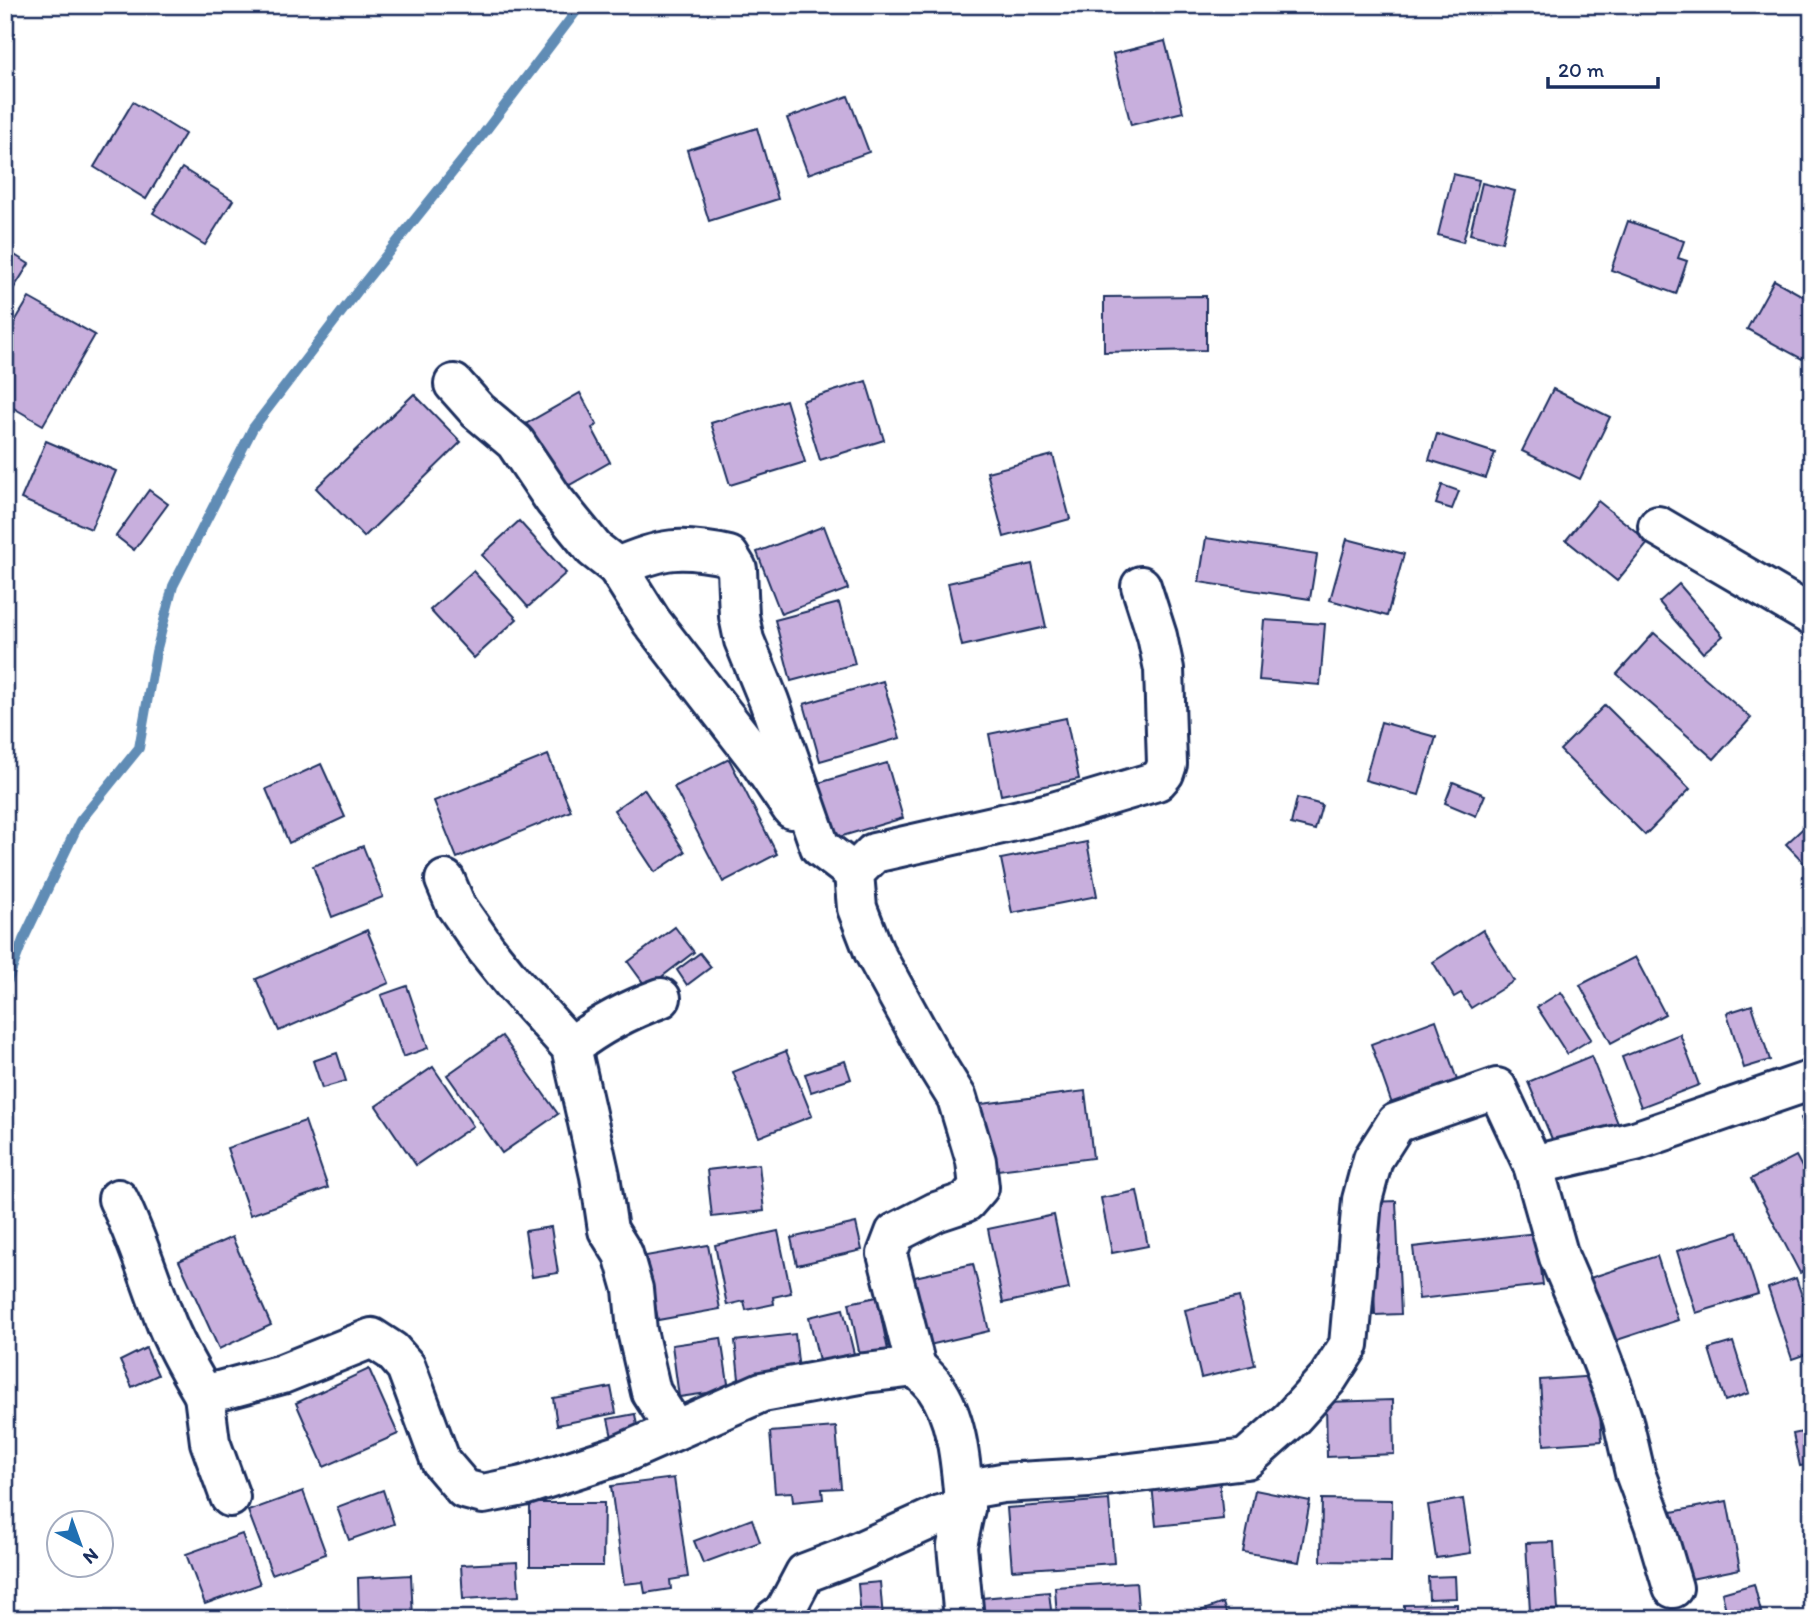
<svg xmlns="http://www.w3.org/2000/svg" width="1817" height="1624" font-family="Itim,sans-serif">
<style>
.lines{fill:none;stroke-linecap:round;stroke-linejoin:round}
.stream{stroke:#618cb5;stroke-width:10}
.building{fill:#c8afdd;stroke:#1b2f5e;stroke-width:2}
.minor-casing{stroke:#1b2f5e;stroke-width:44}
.minor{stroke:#fff;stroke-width:38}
</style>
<rect width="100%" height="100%" fill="#fff"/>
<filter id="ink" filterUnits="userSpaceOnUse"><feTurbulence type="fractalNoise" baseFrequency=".0143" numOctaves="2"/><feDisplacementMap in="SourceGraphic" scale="14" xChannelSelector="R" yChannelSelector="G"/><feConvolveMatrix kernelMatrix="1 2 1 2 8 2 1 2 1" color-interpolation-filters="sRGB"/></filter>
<g filter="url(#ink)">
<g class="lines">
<!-- stream -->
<polyline class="stream" points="5,988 23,940 80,821 139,748 156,652 173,586 253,428 360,288 484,133 581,5"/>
</g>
<!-- building -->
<g class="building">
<polygon points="57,5 74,5 70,12"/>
<polygon points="1165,41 1183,112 1131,125 1113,54"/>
<polygon points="848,96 869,152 808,174 787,118"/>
<polygon points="133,102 185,134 146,199 94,167"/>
<polygon points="757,128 778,199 709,221 687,150"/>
<polygon points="182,168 233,200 205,245 153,213"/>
<polygon points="1453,174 1479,180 1463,242 1438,235"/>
<polygon points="1482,183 1515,191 1502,242 1470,234"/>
<polygon points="1628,221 1684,241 1678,258 1687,261 1676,294 1611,270"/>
<polygon points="5,249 29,264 5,302"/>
<polygon points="1774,280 1812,301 1812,342 1802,359 1747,329"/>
<polygon points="1206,296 1206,350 1104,352 1104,297"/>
<polygon points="29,298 95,335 43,425 5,403 5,338"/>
<polygon points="866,381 884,440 820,460 802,401"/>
<polygon points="1553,389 1610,417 1580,479 1522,451"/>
<polygon points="580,393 597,425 592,428 610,462 559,491 524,425"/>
<polygon points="414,394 461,442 364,537 316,488"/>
<polygon points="786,400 805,462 730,485 711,423"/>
<polygon points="1437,434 1495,453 1486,478 1429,460"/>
<polygon points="46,441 116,471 91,529 21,499"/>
<polygon points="1053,455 1070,519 1004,537 987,472"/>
<polygon points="1442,485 1459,491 1452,509 1436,504"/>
<polygon points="149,490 168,504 134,550 116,536"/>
<polygon points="1598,501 1649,542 1617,581 1566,540"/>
<polygon points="519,521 566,573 528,607 482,555"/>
<polygon points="824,526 848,589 781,614 757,552"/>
<polygon points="1206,538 1317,555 1310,599 1199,582"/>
<polygon points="1347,539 1404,554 1387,616 1330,600"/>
<polygon points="1032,564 1046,627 962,646 948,583"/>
<polygon points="473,571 517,619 474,658 430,610"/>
<polygon points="1679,584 1723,636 1703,653 1659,602"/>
<polygon points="839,603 855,664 791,681 775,620"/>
<polygon points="1264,620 1325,624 1320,685 1259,680"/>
<polygon points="1654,633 1751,718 1714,759 1617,674"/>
<polygon points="883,681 900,738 820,761 804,704"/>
<polygon points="1605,705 1690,789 1645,835 1560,750"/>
<polygon points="1066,718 1079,779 1001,795 989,734"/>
<polygon points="1381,722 1436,737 1419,795 1365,780"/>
<polygon points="548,755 571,811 457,858 434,801"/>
<polygon points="729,759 777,854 723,882 674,787"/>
<polygon points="887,763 903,818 829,840 812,785"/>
<polygon points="321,764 345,817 289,843 266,789"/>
<polygon points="1453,782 1485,795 1476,816 1445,803"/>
<polygon points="644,789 685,852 655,872 614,810"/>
<polygon points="1297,798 1322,805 1315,830 1291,824"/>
<polygon points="1812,820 1812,871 1786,844"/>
<polygon points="1087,842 1097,896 1012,913 1001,859"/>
<polygon points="363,846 383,897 332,917 313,866"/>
<polygon points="675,927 694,952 647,988 628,962"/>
<polygon points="367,930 389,983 279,1031 256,979"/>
<polygon points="1483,930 1514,981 1471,1008 1461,993 1454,997 1433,962"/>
<polygon points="700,953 711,967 687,985 677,970"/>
<polygon points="1635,957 1665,1014 1611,1043 1580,985"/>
<polygon points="407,986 428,1048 403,1057 381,995"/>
<polygon points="1561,992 1591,1039 1567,1054 1537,1007"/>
<polygon points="1752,1005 1770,1060 1744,1068 1727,1013"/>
<polygon points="1436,1020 1457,1080 1392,1104 1371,1044"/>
<polygon points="1680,1034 1699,1085 1641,1107 1622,1057"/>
<polygon points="502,1036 558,1114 502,1153 447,1075"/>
<polygon points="786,1051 812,1116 759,1137 733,1072"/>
<polygon points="337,1053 346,1081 322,1088 313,1061"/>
<polygon points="1591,1056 1619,1126 1557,1151 1528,1082"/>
<polygon points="845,1061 851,1079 811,1092 805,1074"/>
<polygon points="433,1067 473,1126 416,1165 376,1106"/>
<polygon points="1085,1091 1093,1158 990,1171 981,1104"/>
<polygon points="1812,1114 1812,1147 1801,1118"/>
<polygon points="305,1121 328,1188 250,1215 227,1148"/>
<polygon points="1796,1156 1812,1186 1812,1267 1800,1273 1751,1179"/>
<polygon points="759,1164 764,1211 712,1217 707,1170"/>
<polygon points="1137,1191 1148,1246 1112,1253 1101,1198"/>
<polygon points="1396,1201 1401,1314 1375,1315 1371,1202"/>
<polygon points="1054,1215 1069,1289 1003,1303 988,1229"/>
<polygon points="856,1223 862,1250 797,1265 791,1238"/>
<polygon points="551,1227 558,1273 532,1277 525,1231"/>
<polygon points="778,1231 791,1293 773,1297 774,1304 746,1310 744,1301 727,1305 715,1245"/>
<polygon points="1738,1232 1758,1294 1696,1313 1677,1251"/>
<polygon points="1537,1233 1543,1285 1419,1299 1413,1247"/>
<polygon points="232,1237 271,1325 219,1349 179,1261"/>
<polygon points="708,1245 720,1309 658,1320 646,1256"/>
<polygon points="1657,1256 1678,1320 1608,1343 1587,1279"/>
<polygon points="973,1264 989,1331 925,1346 910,1278"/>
<polygon points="1796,1278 1812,1326 1812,1352 1792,1359 1768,1288"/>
<polygon points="877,1297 889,1355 861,1361 849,1303"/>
<polygon points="1239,1297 1255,1365 1201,1378 1185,1310"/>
<polygon points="843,1309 856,1362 821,1369 809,1317"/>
<polygon points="795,1334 799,1371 739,1379 735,1341"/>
<polygon points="721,1338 729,1390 679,1397 672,1345"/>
<polygon points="1733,1342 1749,1393 1725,1401 1709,1349"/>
<polygon points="146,1348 158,1375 132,1387 120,1361"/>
<polygon points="369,1369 398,1434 324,1467 296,1403"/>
<polygon points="1597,1376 1602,1441 1544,1445 1540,1380"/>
<polygon points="611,1387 616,1413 557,1425 553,1398"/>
<polygon points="1393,1400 1394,1454 1327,1457 1326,1402"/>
<polygon points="635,1414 638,1432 612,1437 608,1419"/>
<polygon points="836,1427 841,1488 822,1489 823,1499 793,1502 792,1492 775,1493 770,1432"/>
<polygon points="1812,1430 1812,1464 1800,1466 1793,1434"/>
<polygon points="1219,1477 1223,1519 1156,1526 1152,1484"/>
<polygon points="674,1478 688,1577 670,1580 671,1589 645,1593 643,1582 624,1584 611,1486"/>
<polygon points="383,1490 394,1524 349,1540 337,1507"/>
<polygon points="1255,1490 1310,1501 1299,1562 1243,1552"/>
<polygon points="303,1491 326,1554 272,1574 248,1511"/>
<polygon points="1322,1499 1392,1500 1391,1562 1321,1561"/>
<polygon points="1463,1499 1471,1553 1436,1558 1428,1505"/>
<polygon points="1109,1500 1114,1563 1012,1570 1007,1508"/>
<polygon points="1727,1501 1740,1569 1676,1582 1662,1514"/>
<polygon points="530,1503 604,1503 603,1566 530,1566"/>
<polygon points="752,1519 760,1542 703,1563 694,1541"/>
<polygon points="242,1534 260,1584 205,1604 186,1554"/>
<polygon points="1554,1542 1558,1610 1530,1611 1526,1543"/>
<polygon points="517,1562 519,1596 463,1599 461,1565"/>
<polygon points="411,1575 413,1619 359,1619 358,1578"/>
<polygon points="1455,1576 1456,1598 1429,1599 1428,1577"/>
<polygon points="880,1582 883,1619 861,1619 858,1584"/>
<polygon points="1136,1582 1139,1619 1057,1619 1055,1587"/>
<polygon points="1754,1584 1761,1612 1728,1619 1722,1593"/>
<polygon points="1049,1592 1052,1619 984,1619 982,1598"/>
<polygon points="1223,1603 1228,1619 1179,1619"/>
<polygon points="1457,1604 1457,1619 1404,1619 1404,1605"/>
</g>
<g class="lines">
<!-- minor casing -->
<g class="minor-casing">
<g id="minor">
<path d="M 454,384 L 478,411 L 515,442 L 554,500 L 594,549 L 617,567 C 664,548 679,545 729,556 L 737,569 L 739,616 L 744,640 L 769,701 L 820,847 L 854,873"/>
<polyline points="1658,526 1812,616"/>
<polyline points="617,567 651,621 757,758 792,809"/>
<polyline points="445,880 456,906 486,949 514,984 571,1047 600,1176 608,1230 623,1254 633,1289 637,1331 651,1392 675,1429"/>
<path d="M 571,1047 C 599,1025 628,1010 661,998"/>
<polyline points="1533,1165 1559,1257 1587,1322 1612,1387 1623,1421 1635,1473 1654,1524 1673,1588"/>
<path d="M 118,1199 C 137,1237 149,1278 164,1317 C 174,1344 189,1370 204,1395 L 282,1374 L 372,1338 L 392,1351 L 406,1367 L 441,1462 L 464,1489 L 483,1494 L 523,1486 L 619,1455 L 762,1392 L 865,1373 L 916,1367 C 922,1373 930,1380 935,1387 C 956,1416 960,1456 963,1490"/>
<polyline points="916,1367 887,1254 895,1233 936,1212 966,1202 979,1187 976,1161 957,1098 931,1056 874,952 857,908 854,873 874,853 1050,813 1157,781 1164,773 1167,764 1164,669 1157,636 1141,586"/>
<polyline points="204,1395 210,1442 230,1497"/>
<polyline points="774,1619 785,1611 805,1573 847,1557 940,1515 965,1508"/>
<polyline points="964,1619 957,1546 965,1508 963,1490 1002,1483 1089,1478 1246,1459 1290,1420 1328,1378 1349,1345 1362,1200 1373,1159 1396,1123 1497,1088 1533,1165 1635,1141 1812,1080"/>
</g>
</g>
<!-- minor -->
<use href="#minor" class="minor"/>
</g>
</g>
<!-- margin -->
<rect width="1817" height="1624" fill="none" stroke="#fff" stroke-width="28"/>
<rect x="14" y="14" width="1789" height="1596" fill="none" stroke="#1b2f5e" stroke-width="2.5" filter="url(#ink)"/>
<!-- north arrow -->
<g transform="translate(80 1544) rotate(139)"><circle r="33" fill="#ffffff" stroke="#a4acbf" stroke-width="2"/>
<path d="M0-5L12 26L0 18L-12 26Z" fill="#1f6fb2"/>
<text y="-10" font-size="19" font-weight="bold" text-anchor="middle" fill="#1b2f5e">N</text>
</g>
<!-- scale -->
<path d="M1548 77v10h110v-10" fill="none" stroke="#1b2f5e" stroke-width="3.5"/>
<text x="1558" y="77" font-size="21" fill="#1b2f5e" stroke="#ffffff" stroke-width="5" paint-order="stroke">20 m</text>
</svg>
